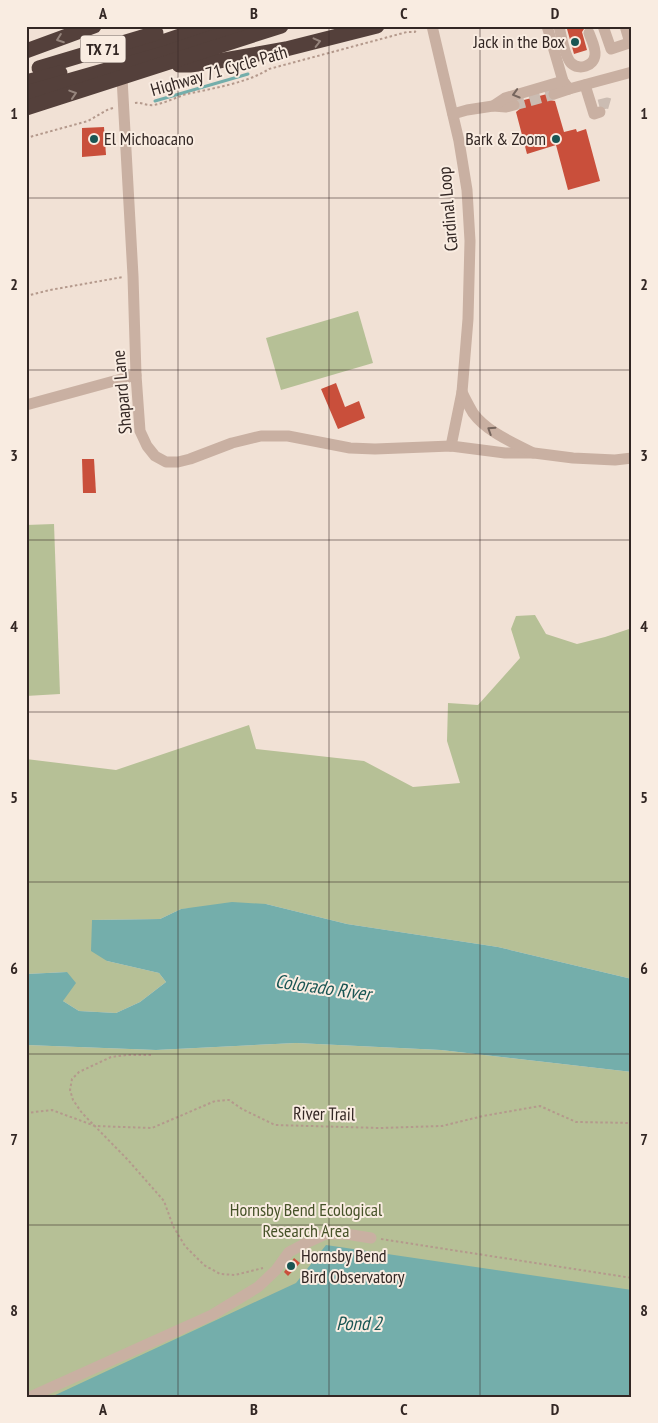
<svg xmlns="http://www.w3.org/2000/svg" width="658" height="1423" font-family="'PT Sans Narrow',sans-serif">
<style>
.green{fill:#b6c096}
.water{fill:#74aeab}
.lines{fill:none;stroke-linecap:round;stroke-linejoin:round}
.stream{stroke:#74aeab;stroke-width:3}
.building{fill:#c94f3b}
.minor-tunnel{stroke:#cbbcb2;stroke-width:11;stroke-dasharray:11 5.5;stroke-linecap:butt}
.path{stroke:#b4998c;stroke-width:2;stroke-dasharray:2.5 2.5;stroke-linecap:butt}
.minor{stroke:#c9b0a2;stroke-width:11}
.highway{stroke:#54403b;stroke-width:15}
.oneway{stroke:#96857d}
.oneway2{stroke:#76655d}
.grid{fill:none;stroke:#332724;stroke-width:1;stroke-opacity:0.55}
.poi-dot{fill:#195553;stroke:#f9ece1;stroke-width:2}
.labels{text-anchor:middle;stroke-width:4;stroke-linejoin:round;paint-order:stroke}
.shield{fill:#f9ece1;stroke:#6e625d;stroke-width:1}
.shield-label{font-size:16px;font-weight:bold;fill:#332724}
.poi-label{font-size:18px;fill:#332724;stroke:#f9ece1;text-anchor:end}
.street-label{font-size:18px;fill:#332724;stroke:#f9ece1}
.park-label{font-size:18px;fill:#465228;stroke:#f9ece1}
.water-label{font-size:19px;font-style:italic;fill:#195553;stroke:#f9ece1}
.neatline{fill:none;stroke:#332724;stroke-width:2}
.grid-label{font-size:16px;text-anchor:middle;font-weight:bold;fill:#332724}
</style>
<rect width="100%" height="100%" fill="#f1e1d5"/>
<!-- green -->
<g class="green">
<polygon points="358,311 373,363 281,390 266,338"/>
<polygon points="54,524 60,694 26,696 26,525"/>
<polygon points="535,615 546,634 577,644 605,637 632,628 632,979 498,947 347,924 266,904 181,909 160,919 92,920 107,961 159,973 166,982 140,1002 116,1013 79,1011 63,1001 67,972 26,974 26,759 116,770 249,725 256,749 364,761 413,787 460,783 447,741 448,703 478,705 520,658 511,629 516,616"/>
<polygon points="296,1043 441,1050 632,1072 632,1397 26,1397 26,1045 156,1050"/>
</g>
<!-- water -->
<g class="water">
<polygon points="232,902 266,904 347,924 498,947 632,979 632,1072 441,1050 296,1043 156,1050 26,1045 26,974 67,972 76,983 63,1001 79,1011 116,1013 140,1002 166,982 159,973 107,961 91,951 92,920 160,919 181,909"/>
<polygon points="326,1245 632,1290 632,1397 51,1397 296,1283"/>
</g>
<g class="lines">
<!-- stream -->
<polyline class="stream" points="155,101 248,74"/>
</g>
<!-- building -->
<g class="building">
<polygon points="577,26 586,26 582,32 587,50 574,54 567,29"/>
<polygon points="547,94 549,100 555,101 564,132 576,129 577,132 586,129 600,181 568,190 556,145 527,154 516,112 521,108 520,101"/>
<polygon points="104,127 106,155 82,157 82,128"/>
<polygon points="336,383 345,407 359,401 365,418 338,429 321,389"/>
<polygon points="82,459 94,459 96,493 83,493"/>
<polygon points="294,1258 300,1263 288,1276 284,1272"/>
</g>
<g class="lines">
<!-- minor-tunnel -->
<g class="minor-tunnel">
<polyline points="514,105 554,94"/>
<polyline points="599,105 607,103 614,105"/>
</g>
<!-- path -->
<g class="path">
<path d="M 135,103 C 141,102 147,106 154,105 C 166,103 176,97 187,94 C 214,88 247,83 269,69 L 407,32 L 415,32 L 417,26"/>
<polyline points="26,138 88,121 107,110 113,108"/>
<polyline points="26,296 50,290 123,277"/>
<polyline points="151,1055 127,1055 111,1057 79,1072 72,1079 70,1090 73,1100 82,1113 128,1160 164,1201 173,1226 185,1246 204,1265 220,1274 235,1275 263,1268"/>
<polyline points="26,1113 52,1110 95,1126 152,1128 215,1101 229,1100 242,1109 275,1125 380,1128 442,1126 483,1116 540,1106 576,1122 632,1123"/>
<polyline points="381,1239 632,1278"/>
</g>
<!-- minor -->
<g class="minor">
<polyline points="432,26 459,141 467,190 470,241 468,319 462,392 451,446"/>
<polyline points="547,26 563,81 569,89 632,72"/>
<path d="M 559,26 C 561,36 565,57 571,63 C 579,71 594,66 595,55 C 596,48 591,39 589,33"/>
<polyline points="603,26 611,49 632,42"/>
<polyline points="625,26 630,43"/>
<polyline points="122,78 133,276 136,375 140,431 147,446 155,456 166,462 178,462 190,459 232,443 261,436 288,436 350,448 375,449 451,446 505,453 534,453 573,458 615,460 632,458"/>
<polyline points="585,85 594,114 600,112"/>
<polyline points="554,94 569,89"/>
<polyline points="493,106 506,107 514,105"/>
<polyline points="453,114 467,110 493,106 505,98 563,81"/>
<path d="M 462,392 C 465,399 469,406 473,413 C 487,432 512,442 533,453"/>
<polyline points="26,405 136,375"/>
<polyline points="30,1397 212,1315 258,1287 276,1270 289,1252 306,1243 326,1234 346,1234 371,1238"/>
</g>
<!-- highway -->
<g class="highway">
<polyline points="26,51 94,26"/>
<polyline points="121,56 209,26"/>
<polyline points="179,65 190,65 213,62 286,49 377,26"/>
<polyline points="39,68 156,33"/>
<polyline points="26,82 60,73"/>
<polyline points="26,93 166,53 247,26"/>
<polyline points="26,108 281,26"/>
</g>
</g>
<!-- one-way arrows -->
<defs><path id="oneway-chevron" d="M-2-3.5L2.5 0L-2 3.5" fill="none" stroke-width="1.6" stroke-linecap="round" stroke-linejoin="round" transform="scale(1.25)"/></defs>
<g class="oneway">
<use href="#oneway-chevron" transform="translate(60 39) rotate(160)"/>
<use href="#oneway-chevron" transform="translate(317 42) rotate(-14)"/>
<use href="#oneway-chevron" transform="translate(73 94) rotate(-18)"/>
</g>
<g class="oneway2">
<use href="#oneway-chevron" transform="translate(516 94) rotate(164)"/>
<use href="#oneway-chevron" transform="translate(491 430) rotate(-147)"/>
</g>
<!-- grid -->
<path class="grid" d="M 178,26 L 178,1397M 329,26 L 329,1397M 480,26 L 480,1397M 26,198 L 632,198M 26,370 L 632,370M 26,540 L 632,540M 26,712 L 632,712M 26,882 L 632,882M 26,1054 L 632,1054M 26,1225 L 632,1225"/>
<!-- markers -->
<g class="poi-dot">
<circle cx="575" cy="42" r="5"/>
<circle cx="94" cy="139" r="5"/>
<circle cx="556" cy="139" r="5"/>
<circle cx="291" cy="1266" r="5"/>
</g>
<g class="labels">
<!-- shield labels -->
<rect class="shield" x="80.5" y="35.5" width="45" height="27" rx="4"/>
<g class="shield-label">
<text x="103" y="55">TX 71</text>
</g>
<!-- poi labels -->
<g class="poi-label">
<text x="565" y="48">Jack in the Box</text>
<text x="104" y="145" text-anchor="start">El Michoacano</text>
<text x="546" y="145">Bark &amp; Zoom</text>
<text x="301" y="1262" text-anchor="start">Hornsby Bend<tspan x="301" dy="21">Bird Observatory</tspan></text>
</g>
<!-- street labels -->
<g class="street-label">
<text transform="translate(219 71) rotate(-16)" y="6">Highway 71 Cycle Path</text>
<text transform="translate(448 209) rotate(-95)" y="6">Cardinal Loop</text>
<text transform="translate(122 392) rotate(-95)" y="6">Shapard Lane</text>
<text transform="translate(324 1114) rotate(1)" y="6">River Trail</text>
</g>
<!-- park labels -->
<g class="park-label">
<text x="306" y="1216">Hornsby Bend Ecological<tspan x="306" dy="21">Research Area</tspan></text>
</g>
<!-- water labels -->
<g class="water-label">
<text transform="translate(323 987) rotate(8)" y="7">Colorado River</text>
<text x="359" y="1330">Pond 2</text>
</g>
</g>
<!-- border -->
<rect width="658" height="1423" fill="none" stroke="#f9ece1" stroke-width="55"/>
<rect x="28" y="28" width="602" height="1368" class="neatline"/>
<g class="grid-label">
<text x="103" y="19">A</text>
<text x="254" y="19">B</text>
<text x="404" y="19">C</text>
<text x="555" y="19">D</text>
<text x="14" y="119">1</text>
<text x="644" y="119">1</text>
<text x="14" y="290">2</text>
<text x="644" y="290">2</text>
<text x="14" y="461">3</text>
<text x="644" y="461">3</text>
<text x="14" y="632">4</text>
<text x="644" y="632">4</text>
<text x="14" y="803">5</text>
<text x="644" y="803">5</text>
<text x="14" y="974">6</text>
<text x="644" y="974">6</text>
<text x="14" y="1145">7</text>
<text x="644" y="1145">7</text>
<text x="14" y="1316">8</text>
<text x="644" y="1316">8</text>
<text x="103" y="1415">A</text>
<text x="254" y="1415">B</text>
<text x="404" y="1415">C</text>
<text x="555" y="1415">D</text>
</g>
</svg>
